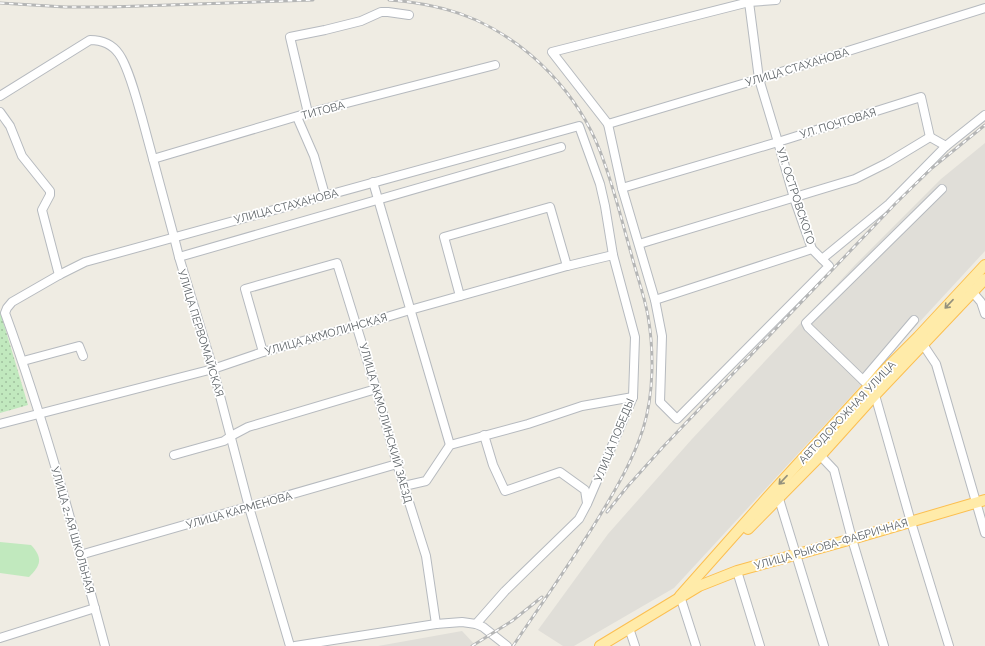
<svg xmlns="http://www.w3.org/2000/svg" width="985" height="646" font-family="Raleway,sans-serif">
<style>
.industrial{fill:#e0ded8}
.grass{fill:url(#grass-dots)}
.green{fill:#c1e9be}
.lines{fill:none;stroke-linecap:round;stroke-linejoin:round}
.minor-casing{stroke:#b6babf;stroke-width:10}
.major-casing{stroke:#fcbf50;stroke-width:12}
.minor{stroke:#fff;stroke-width:8}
.major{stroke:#ffeba9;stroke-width:10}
.rail-casing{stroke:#b5b6b6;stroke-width:3}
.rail{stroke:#fff;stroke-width:1.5;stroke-dasharray:4.5;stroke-linecap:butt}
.oneway{stroke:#94917d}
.labels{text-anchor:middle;stroke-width:3.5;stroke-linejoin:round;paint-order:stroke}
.street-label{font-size:11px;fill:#5b6165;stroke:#fff}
</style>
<defs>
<pattern id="grass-dots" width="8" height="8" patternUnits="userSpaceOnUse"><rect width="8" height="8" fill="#c1e9be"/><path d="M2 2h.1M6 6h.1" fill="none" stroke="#a0c09e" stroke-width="1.8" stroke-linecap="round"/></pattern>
</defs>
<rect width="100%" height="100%" fill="#efece3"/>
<!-- industrial -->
<g class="industrial">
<polygon points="985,143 985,251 674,588 574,646 563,646 538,630 608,534 692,439 855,265 941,179"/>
<polygon points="462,631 476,646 378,646"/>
</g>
<!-- grass -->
<polygon class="grass" points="0,311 28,405 0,413"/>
<!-- green -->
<path class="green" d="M 0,542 L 31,545 C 43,558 41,565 29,577 L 0,573 Z"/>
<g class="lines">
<!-- minor casing -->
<g class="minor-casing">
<g id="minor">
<polyline points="749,2 759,79 778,142 794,198 812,249 829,266 677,419 660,402 662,336 655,300 622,188 608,124 552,52 749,2 776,0"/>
<path d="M 0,96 L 90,40 C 103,40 112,44 119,54 C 129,68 137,101 142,118 C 153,158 163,197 174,237 L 179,257 L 213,369 L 249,507 L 290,646"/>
<polyline points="0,112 10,126 22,156 50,191 50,195 42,210 59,275"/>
<polyline points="308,113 290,37 325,30 361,21 381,12 388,12 409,15"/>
<polyline points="297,117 314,156 325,195"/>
<polyline points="608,124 759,79 985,8"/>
<polyline points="153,159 308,113 495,65"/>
<polyline points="373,182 450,445"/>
<polyline points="622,188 778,142 921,97 930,137"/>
<polyline points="942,189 806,323 808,327 869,386 875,395 911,522 949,646"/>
<polyline points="639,244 855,179 887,163 930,137 946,146"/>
<polyline points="179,257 561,147"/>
<polyline points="822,259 889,204 946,146 985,115"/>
<polyline points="969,288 981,302 985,314"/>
<polyline points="460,296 444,237 550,207 567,266"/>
<polyline points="655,300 812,249"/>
<polyline points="920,340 936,364 985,533"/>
<polyline points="263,352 245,289 337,263 376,389 397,464 426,556 436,624"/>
<polyline points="23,361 79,346 83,356"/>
<polyline points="863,380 914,320"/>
<polyline points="0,424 213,369 263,352 357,326 410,310 567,266 613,255"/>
<polyline points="484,435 493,465 505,491 560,472 585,490 587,503"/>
<polyline points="816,451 834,470 852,539 884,646"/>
<polyline points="174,455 224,441 231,436 248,427 376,389"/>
<polyline points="404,486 426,481 450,445 528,424 582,406 633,397"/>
<polyline points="779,499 824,646"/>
<polyline points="80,555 397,464"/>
<polyline points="737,571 760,646"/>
<polyline points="680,596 696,646"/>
<polyline points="629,628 635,646"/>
<polyline points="0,638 95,608"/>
<path d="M 105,646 C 75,534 45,422 5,313 L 7,308 L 12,302 L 59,275 L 85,262 L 579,126 L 600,184 L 605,206 L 613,255 L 635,337 L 633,397 L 587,504 L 579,519 L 505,591 L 476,624"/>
<polyline points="295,646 436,624 462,622 476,624 483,627 507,646"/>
</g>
</g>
<!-- major casing -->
<g class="major-casing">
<g id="major">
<polyline points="748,529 821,455 875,395 985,279"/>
<polyline points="680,596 775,489 869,386 918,337 985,265"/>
<polyline points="600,646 699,586 737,571 852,539 985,500"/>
</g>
</g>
<!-- minor -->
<use href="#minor" class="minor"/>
<!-- major -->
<use href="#major" class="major"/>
<!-- rail casing -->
<g class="rail-casing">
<g id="rail">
<path d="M 389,0 C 418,2 449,8 476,20 C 531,45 578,94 600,151 C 613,184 621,218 631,253 C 636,273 644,294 648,316 C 654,351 654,394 643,429 C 633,460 616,489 599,517 C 572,561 542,603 513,646"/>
<polyline points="0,3 65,7 111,7 313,0"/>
<polyline points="607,512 627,487 662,448 896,203 932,168 985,125"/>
<polyline points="472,646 512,621 542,597"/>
</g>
</g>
<!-- rail -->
<use href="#rail" class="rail"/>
</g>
<!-- one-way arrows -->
<defs><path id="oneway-shaft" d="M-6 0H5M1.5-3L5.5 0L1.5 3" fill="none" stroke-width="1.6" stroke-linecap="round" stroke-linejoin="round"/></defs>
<g class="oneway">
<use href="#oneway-shaft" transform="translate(949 304) rotate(133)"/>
<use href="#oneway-shaft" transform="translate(783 480) rotate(133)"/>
</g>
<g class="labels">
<!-- street labels -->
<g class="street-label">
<text transform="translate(797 67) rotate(-17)" y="4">УЛИЦА СТАХАНОВА</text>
<text transform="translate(323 110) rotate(-15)" y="4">ТИТОВА</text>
<text transform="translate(838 123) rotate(-17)" y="4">УЛ. ПОЧТОВАЯ</text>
<text transform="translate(796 196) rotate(72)" y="4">УЛ. ОСТРОВСКОГО</text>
<text transform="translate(286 206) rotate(-15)" y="4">УЛИЦА СТАХАНОВА</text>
<text transform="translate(201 333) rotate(73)" y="4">УЛИЦА ПЕРВОМАЙСКАЯ</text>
<text transform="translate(326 334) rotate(-16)" y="4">УЛИЦА АКМОЛИНСКАЯ</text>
<text transform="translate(847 412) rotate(-47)" y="4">АВТОДОРОЖНАЯ УЛИЦА</text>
<text transform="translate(386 423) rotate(74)" y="4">УЛИЦА АКМОЛИНСКИЙ ЗАЕЗД</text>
<text transform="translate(614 440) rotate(-68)" y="4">УЛИЦА ПОБЕДЫ</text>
<text transform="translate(239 510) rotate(-16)" y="4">УЛИЦА КАРМЕНОВА</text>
<text transform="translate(73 530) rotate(74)" y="4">УЛИЦА 2-АЯ ШКОЛЬНАЯ</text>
<text transform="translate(831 544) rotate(-16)" y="4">УЛИЦА РЫКОВА-ФАБРИЧНАЯ</text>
</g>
</g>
</svg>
